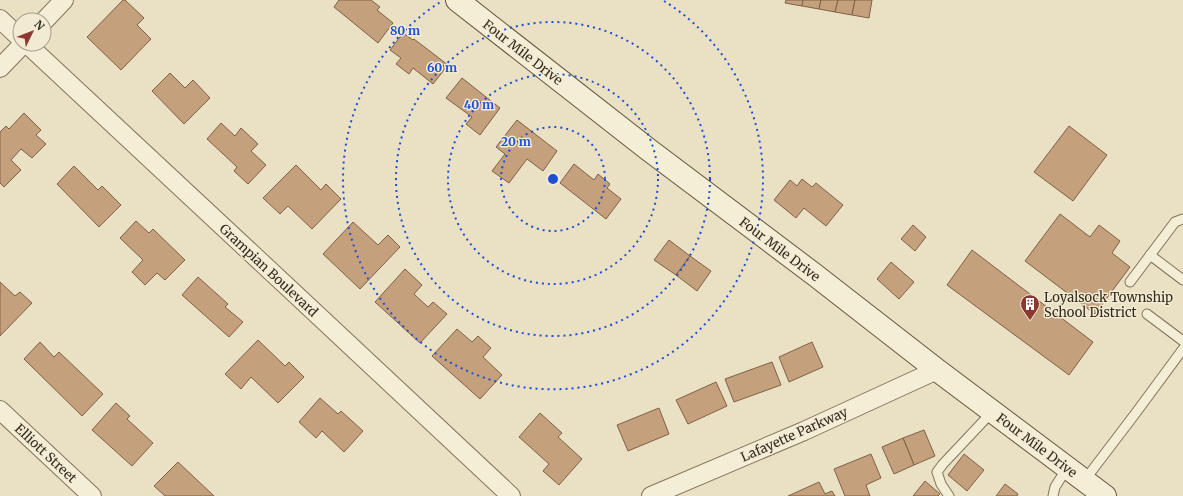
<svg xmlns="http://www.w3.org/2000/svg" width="1183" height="496" font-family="Merriweather,serif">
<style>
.building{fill:#c4a07d;stroke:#806044}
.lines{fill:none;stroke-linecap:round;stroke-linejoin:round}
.lane-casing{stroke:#83745c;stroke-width:11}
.street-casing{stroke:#83745c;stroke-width:20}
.secondary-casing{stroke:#64553f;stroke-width:24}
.lane{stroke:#f5eed6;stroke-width:9}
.street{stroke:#f5eed6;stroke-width:18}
.secondary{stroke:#f5eed6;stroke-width:22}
.ring{fill:none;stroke:#1d4ed8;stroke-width:2;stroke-dasharray:2 4}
.labels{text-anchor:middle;stroke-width:3;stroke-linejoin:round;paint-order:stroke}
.street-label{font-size:13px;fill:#342b1f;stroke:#f2ebd3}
.poi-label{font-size:13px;fill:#342b1f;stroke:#f2ebd3;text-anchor:start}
.centre{fill:#1d4ed8;stroke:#f2ebd3;stroke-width:2}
.ring-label{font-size:12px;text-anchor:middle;font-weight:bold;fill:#1d4ed8;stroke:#f2ebd3;stroke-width:3;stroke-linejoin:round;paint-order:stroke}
</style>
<rect width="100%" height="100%" fill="#eae1c4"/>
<!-- building -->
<g class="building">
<polygon points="123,0 125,0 144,18 137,25 151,39 121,70 87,37"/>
<polygon points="339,0 371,0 380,7 377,10 393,23 378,43 334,7"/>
<polygon points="786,0 803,0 802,6 785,3"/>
<polygon points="803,0 821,0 819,9 802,6"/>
<polygon points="821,0 838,0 835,12 819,9"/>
<polygon points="838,0 855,0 852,15 835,12"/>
<polygon points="855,0 872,0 869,18 852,15"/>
<polygon points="403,33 413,40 414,39 448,65 433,84 413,68 409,74 396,64 401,58 390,50"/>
<polygon points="170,73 185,88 193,80 210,98 184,124 152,91"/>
<polygon points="462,78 500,108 480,135 466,124 472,117 446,98"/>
<polygon points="24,113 41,130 36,135 46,144 32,158 21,149 11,160 21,170 4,187 0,183 0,132 6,126 9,129"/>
<polygon points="517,120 557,151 543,171 527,159 509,183 492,171 505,154 496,147"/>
<polygon points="221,123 235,136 241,128 258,144 251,151 266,165 248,184 234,171 237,167 207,139"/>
<polygon points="1069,126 1107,155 1073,201 1034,172"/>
<polygon points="574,164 594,180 598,174 610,184 607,188 621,199 606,219 560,183"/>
<polygon points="296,165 321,190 326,184 341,199 312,229 288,206 280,214 263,198"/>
<polygon points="74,166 98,190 102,186 121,205 99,227 57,184"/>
<polygon points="802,179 812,187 816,183 843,205 826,226 804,208 796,218 774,200 790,180 797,186"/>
<polygon points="1060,214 1090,237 1099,225 1120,241 1112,253 1130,267 1095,314 1025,261"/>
<polygon points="136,221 149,233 153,229 185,260 165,280 157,273 145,285 132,272 143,260 120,238"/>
<polygon points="353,222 378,245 388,235 400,247 360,289 323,254"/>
<polygon points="913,225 926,237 915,251 901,239"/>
<polygon points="669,240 690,256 676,275 654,260"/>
<polygon points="972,250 1093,342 1069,375 947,285"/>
<polygon points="690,256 711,271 697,291 676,275"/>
<polygon points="891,262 914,282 899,299 877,279"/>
<polygon points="405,269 422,285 414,294 428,307 433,302 447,314 420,343 375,302"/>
<polygon points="198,277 228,304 225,307 243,322 229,337 182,295"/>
<polygon points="0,282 15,296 20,292 32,303 0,336"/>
<polygon points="457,329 472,342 478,336 491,348 483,357 502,375 480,399 432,356"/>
<polygon points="258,340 285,366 289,362 304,377 278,403 251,377 241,389 225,374"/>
<polygon points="40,342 54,357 59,352 103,394 82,416 24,359"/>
<polygon points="812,342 823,367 789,382 779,357"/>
<polygon points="772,362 781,385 734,402 725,379"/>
<polygon points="716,382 727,406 688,424 676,400"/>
<polygon points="320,398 338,414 341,411 363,431 344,452 322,431 316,438 299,422"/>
<polygon points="116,403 130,416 127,419 153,443 132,466 92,430"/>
<polygon points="659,408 669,434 628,451 617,425"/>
<polygon points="540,413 562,433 558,437 582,459 559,485 543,471 549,464 519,437"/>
<polygon points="924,430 935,456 914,465 903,438"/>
<polygon points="903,438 914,465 894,474 882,447"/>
<polygon points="871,454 881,478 866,485 870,496 845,496 834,469"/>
<polygon points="964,454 984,470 967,491 948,475"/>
<polygon points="178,462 214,496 165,496 154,486"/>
<polygon points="925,481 940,494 938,496 913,496"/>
<polygon points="819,482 825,494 832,491 835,496 788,496"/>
<polygon points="1005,484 1018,494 1017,496 996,496"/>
</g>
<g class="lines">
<!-- lane casing -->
<g class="lane-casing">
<g id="lane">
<polyline points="1150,255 1183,280"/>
<polyline points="1130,282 1175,222 1183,219"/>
<polyline points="1147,314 1183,341"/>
<polyline points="1084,481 1135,414 1183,349"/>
<polyline points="949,496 941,484 937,472 943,464 992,412"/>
<polyline points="1053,496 1055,487 1067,468"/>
</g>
</g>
<!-- street casing -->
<g class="street-casing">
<g id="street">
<polyline points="0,19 20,38"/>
<polyline points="44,21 64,0"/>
<polyline points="27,44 293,292 511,496"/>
<polyline points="0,68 23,44"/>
<polyline points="0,410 92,496"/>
<polyline points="651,496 804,431 937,370"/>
</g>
</g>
<!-- secondary casing -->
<g class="secondary-casing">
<polyline id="secondary" points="457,0 649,150 815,275 937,370 1105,496"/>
</g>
<!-- lane -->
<use href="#lane" class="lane"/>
<!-- street -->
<use href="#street" class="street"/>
<!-- secondary -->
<use href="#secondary" class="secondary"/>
</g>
<!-- distance rings -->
<g class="ring">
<circle cx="553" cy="179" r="52"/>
<circle cx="553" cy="179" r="105"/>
<circle cx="553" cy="179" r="157"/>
<path d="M664 1A210 210 0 1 1 442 1"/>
</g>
<!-- icons -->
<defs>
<g id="building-pin" transform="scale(1)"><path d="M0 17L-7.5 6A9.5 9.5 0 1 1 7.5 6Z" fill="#8c3832" stroke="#f2ebd3"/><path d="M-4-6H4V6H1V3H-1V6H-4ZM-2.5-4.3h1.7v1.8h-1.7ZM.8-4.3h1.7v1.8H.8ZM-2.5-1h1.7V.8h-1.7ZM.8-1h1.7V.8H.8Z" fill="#fff"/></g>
</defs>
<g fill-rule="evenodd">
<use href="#building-pin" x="1030" y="304"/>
</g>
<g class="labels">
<!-- street labels -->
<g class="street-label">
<text transform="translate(523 52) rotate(38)" y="5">Four Mile Drive</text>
<text transform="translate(780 249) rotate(37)" y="5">Four Mile Drive</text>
<text transform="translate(269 270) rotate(43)" y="5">Grampian Boulevard</text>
<text transform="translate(794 434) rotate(-24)" y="5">Lafayette Parkway</text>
<text transform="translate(1037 445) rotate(37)" y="5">Four Mile Drive</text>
<text transform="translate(46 453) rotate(43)" y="5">Elliott Street</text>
</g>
<!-- poi labels -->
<g class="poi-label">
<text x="1044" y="302">Loyalsock Township<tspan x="1044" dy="15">School District</tspan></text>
</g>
</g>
<circle cx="553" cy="179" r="6" class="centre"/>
<g class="ring-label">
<text x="405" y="35">80 m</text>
<text x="442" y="72">60 m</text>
<text x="479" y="109">40 m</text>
<text x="516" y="146">20 m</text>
</g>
<!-- north arrow -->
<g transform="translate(32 32) rotate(47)"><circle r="19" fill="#f2ebd3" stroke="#a69e8b"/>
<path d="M0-3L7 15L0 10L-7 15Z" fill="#8c3832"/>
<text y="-6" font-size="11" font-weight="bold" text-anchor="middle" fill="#342b1f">N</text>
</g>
</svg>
